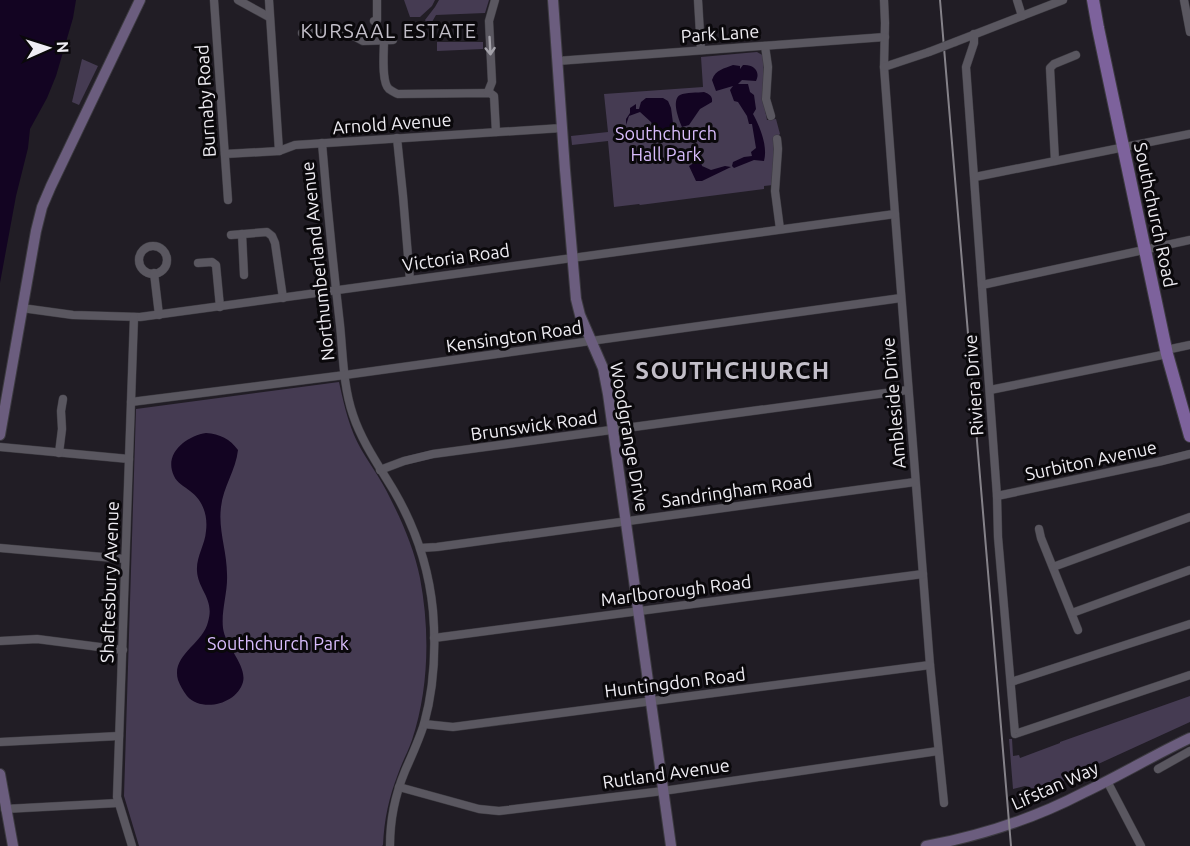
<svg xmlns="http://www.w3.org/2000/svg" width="1190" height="846" font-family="Ubuntu,sans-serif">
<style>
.green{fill:#453b52}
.water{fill:#130422}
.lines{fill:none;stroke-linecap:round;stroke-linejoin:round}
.street-casing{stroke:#3c3a40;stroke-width:9}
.secondary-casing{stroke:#3c3a40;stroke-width:12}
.primary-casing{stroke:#3c3a40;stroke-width:14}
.street{stroke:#5a5760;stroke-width:8}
.secondary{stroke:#6b5d7e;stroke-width:10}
.primary{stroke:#7d629c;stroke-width:12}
.rail{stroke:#858289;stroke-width:2}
.street-bridge-casing{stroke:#3c3a40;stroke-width:9;stroke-linecap:butt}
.street-bridge{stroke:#5a5760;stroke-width:8}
.oneway{stroke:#a4a2aa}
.labels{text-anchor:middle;stroke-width:6;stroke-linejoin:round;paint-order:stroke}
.street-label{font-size:18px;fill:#efedf3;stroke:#0a080b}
.park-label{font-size:18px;fill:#d8bcfc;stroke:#0a080b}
.neighbourhood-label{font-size:20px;letter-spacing:1.5px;fill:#c2bec8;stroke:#0a080b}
.district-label{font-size:24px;font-weight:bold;letter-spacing:1.5px;fill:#c2bec8;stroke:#0a080b}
</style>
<rect width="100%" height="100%" fill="#211d25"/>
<!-- green -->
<g class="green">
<polygon points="404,0 435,0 432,6 420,17 410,17"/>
<polygon points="439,0 489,0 485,13 436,15 429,27 425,20 435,7"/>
<polygon points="437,42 483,42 483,49 437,51"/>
<polygon points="757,52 764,56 763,98 767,120 776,119 780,134 778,136 773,137 776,151 773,185 764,186 764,189 640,205 639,204 614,207 608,141 572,145 571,136 608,132 604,94 703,87 701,57"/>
<polygon points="82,59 98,66 79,105 72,102"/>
<path d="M 339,382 C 343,400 347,418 354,435 C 362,454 376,471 386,490 C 400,517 414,547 420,578 C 430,631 429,689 412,740 C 408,752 402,762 398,774 C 389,797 384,820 383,845 L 382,846 L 139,846 L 124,796 L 136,409 Z"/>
<polygon points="1190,696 1190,722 1096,765 1071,778 1038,790 1025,786 1013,789 1009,739 1012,739 1013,756 1019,755 1020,758 1060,743 1060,742"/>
</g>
<!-- water -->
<g class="water">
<polygon points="0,0 76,0 73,18 56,76 47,98 30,129 28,148 16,196 0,283"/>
<path d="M 733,65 L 740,66 L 740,69 L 743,65 C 753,64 761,71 756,81 L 742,80 L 738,84 L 748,84 L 750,92 L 754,95 L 756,109 L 753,114 C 760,127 768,146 764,161 L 754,160 L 734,168 L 732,166 L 733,162 L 744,157 L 752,156 L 751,152 L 756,148 L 752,124 L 749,124 L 747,116 L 738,102 L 734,101 L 730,90 L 733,86 L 716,91 L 712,80 C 716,69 724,69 733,65 Z"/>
<path d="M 704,92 C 709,94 713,96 712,102 L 700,109 L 689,125 L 682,127 C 679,120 671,100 680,95 C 686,92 698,93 704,92 Z"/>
<polygon points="646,98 663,98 668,101 671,108 673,123 678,134 671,134 658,137 651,122 640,112 629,116 626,125 626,119 630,113 630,108 636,104 636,109 639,109 641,102"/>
<polygon points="697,161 701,162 702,166 711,170 725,166 731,167 702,181 696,181 689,166"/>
<path d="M 206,433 C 220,434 230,439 238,450 C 236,470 223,487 221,507 C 218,530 227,551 227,574 C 228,592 221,610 223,628 C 225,646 247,665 243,682 C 237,704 202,713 187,696 C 183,691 180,685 178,680 C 171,655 203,644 208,622 C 215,599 198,590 197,571 C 196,557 205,545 206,531 C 208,516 203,500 190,491 C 184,486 177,483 174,476 C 163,453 187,436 206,433 Z"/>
</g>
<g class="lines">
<!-- street casing -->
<g class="street-casing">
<g id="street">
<polyline points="214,0 228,200"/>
<polyline points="238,0 269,17"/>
<polyline points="269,0 279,151"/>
<polyline points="698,0 701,50"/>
<polyline points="884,0 885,23 884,67 895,214 930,665 944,803"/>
<polyline points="1017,0 1022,16"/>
<polyline points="1184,0 1190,32"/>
<polyline points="374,21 377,20 377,0"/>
<polyline points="302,33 348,33 363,41 393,40"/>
<polyline points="974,34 974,43 966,67 997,496 998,537 1015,734 1190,675"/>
<path d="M 384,40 C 384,51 381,82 389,89 C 392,91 395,93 398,94 L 490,93 L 494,96 L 496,132"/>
<polyline points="955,42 1063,0"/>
<polyline points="765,46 768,67 766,99 771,116"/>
<polyline points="557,61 885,37"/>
<polyline points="884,67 929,52"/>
<polyline points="488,92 492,82 489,21 495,0"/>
<polyline points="397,138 403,196 410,280"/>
<polyline points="777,139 778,149 775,191 780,229"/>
<path d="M 322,143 C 327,204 333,264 340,325 C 343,354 343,386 353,415 C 362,442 379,466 394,491 C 415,527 429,569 433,611 C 436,648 434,688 424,724 C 419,740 412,755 405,771 C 395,795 390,820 390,846"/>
<polyline points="225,154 279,151 295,145 562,128"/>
<polyline points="1055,161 1050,68 1054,64 1076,55"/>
<polyline points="975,177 1190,134"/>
<polyline points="242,234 244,275"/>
<polyline points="231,235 267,232 272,236 275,243 283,298"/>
<circle cx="153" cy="260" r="14"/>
<polyline points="198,263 212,262 216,265 220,307"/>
<polyline points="154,273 159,315"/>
<polyline points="982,285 1190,240"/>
<polyline points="22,308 73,315 140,317 895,214"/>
<polyline points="1166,350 1190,345"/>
<polyline points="990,390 1167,354"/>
<polyline points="131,402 345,375 901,298"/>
<polyline points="0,447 129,459"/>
<polyline points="59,453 62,429 61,411 63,399"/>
<polyline points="380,470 404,461 433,454 908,390"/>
<polyline points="997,496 1162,461 1190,454"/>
<polyline points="1039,529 1041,538 1078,630"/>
<polyline points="0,548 125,559"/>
<polyline points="420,548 437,547 915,482"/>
<polyline points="1053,567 1190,517"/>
<polyline points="1072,613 1190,570"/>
<polyline points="434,638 923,574"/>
<polyline points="0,641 37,639 123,650"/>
<polyline points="1011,682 1190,624"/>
<polyline points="424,724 453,727 930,665"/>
<polyline points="0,742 119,736"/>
<polyline points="1158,769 1190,751"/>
<polyline points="1107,781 1141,846"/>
<polyline points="399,787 479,809 499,811 663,791 938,751"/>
<polyline points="5,809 118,803"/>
<polyline points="132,846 117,797 134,317"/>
</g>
</g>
<!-- secondary casing -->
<g class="secondary-casing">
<g id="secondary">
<polyline points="553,0 565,170 576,299 580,315 603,368 608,394 671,846"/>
<polyline points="0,435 36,231 42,207 51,186 140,0"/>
<polyline points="0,774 13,846"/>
<path d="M 926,846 C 979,836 1035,818 1083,793 C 1119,776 1154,755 1190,738"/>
</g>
</g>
<!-- primary casing -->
<g class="primary-casing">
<polyline id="primary" points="1093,0 1098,28 1167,354 1190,436"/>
</g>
<!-- street -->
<use href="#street" class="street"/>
<!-- secondary -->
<use href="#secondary" class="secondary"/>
<!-- primary -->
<use href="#primary" class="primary"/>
<!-- rail -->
<polyline class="rail" points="940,0 1011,846"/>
<!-- street-bridge casing -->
<g class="street-bridge-casing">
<polyline id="street-bridge" points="929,52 955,42"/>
</g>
<!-- street-bridge -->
<use href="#street-bridge" class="street-bridge"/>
</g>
<!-- one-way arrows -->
<defs><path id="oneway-shaft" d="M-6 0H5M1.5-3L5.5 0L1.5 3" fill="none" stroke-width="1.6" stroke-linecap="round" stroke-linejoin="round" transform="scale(1.5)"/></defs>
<use class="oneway" href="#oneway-shaft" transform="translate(490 46) rotate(87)"/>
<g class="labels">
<!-- street labels -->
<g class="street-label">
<text transform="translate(720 34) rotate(-4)" y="6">Park Lane</text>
<text transform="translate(206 101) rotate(-94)" y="6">Burnaby Road</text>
<text transform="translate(392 124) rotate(-4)" y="6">Arnold Avenue</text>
<text transform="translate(1155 215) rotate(78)" y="6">Southchurch Road</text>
<text transform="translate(456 258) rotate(-8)" y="6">Victoria Road</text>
<text transform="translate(318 261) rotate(-96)" y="6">Northumberland Avenue</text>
<text transform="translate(514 337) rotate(-8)" y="6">Kensington Road</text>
<text transform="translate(974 385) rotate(-94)" y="6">Riviera Drive</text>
<text transform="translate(894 403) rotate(-95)" y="6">Ambleside Drive</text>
<text transform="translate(534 426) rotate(-8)" y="6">Brunswick Road</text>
<text transform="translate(629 437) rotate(80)" y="6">Woodgrange Drive</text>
<text transform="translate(1091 461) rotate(-12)" y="6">Surbiton Avenue</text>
<text transform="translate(737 491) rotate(-8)" y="6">Sandringham Road</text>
<text transform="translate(110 582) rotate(-88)" y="6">Shaftesbury Avenue</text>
<text transform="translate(676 591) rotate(-7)" y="6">Marlborough Road</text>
<text transform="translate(675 683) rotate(-7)" y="6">Huntingdon Road</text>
<text transform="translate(666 774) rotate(-8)" y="6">Rutland Avenue</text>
<text transform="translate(1055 786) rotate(-24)" y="6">Lifstan Way</text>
</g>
<!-- park labels -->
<g class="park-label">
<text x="666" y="140">Southchurch<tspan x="666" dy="21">Hall Park</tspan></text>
<text x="278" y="650">Southchurch Park</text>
</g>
<!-- neighbourhood labels -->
<g class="neighbourhood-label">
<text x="389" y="38">KURSAAL ESTATE</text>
</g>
<!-- district labels -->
<g class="district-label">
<text x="733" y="379">SOUTHCHURCH</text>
</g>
</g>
<!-- north arrow -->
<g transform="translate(48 48) rotate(87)" stroke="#0a080b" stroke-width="4.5" paint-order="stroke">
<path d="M0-4.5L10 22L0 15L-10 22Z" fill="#efedf3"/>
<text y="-9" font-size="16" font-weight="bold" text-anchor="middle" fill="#efedf3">N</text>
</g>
</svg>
